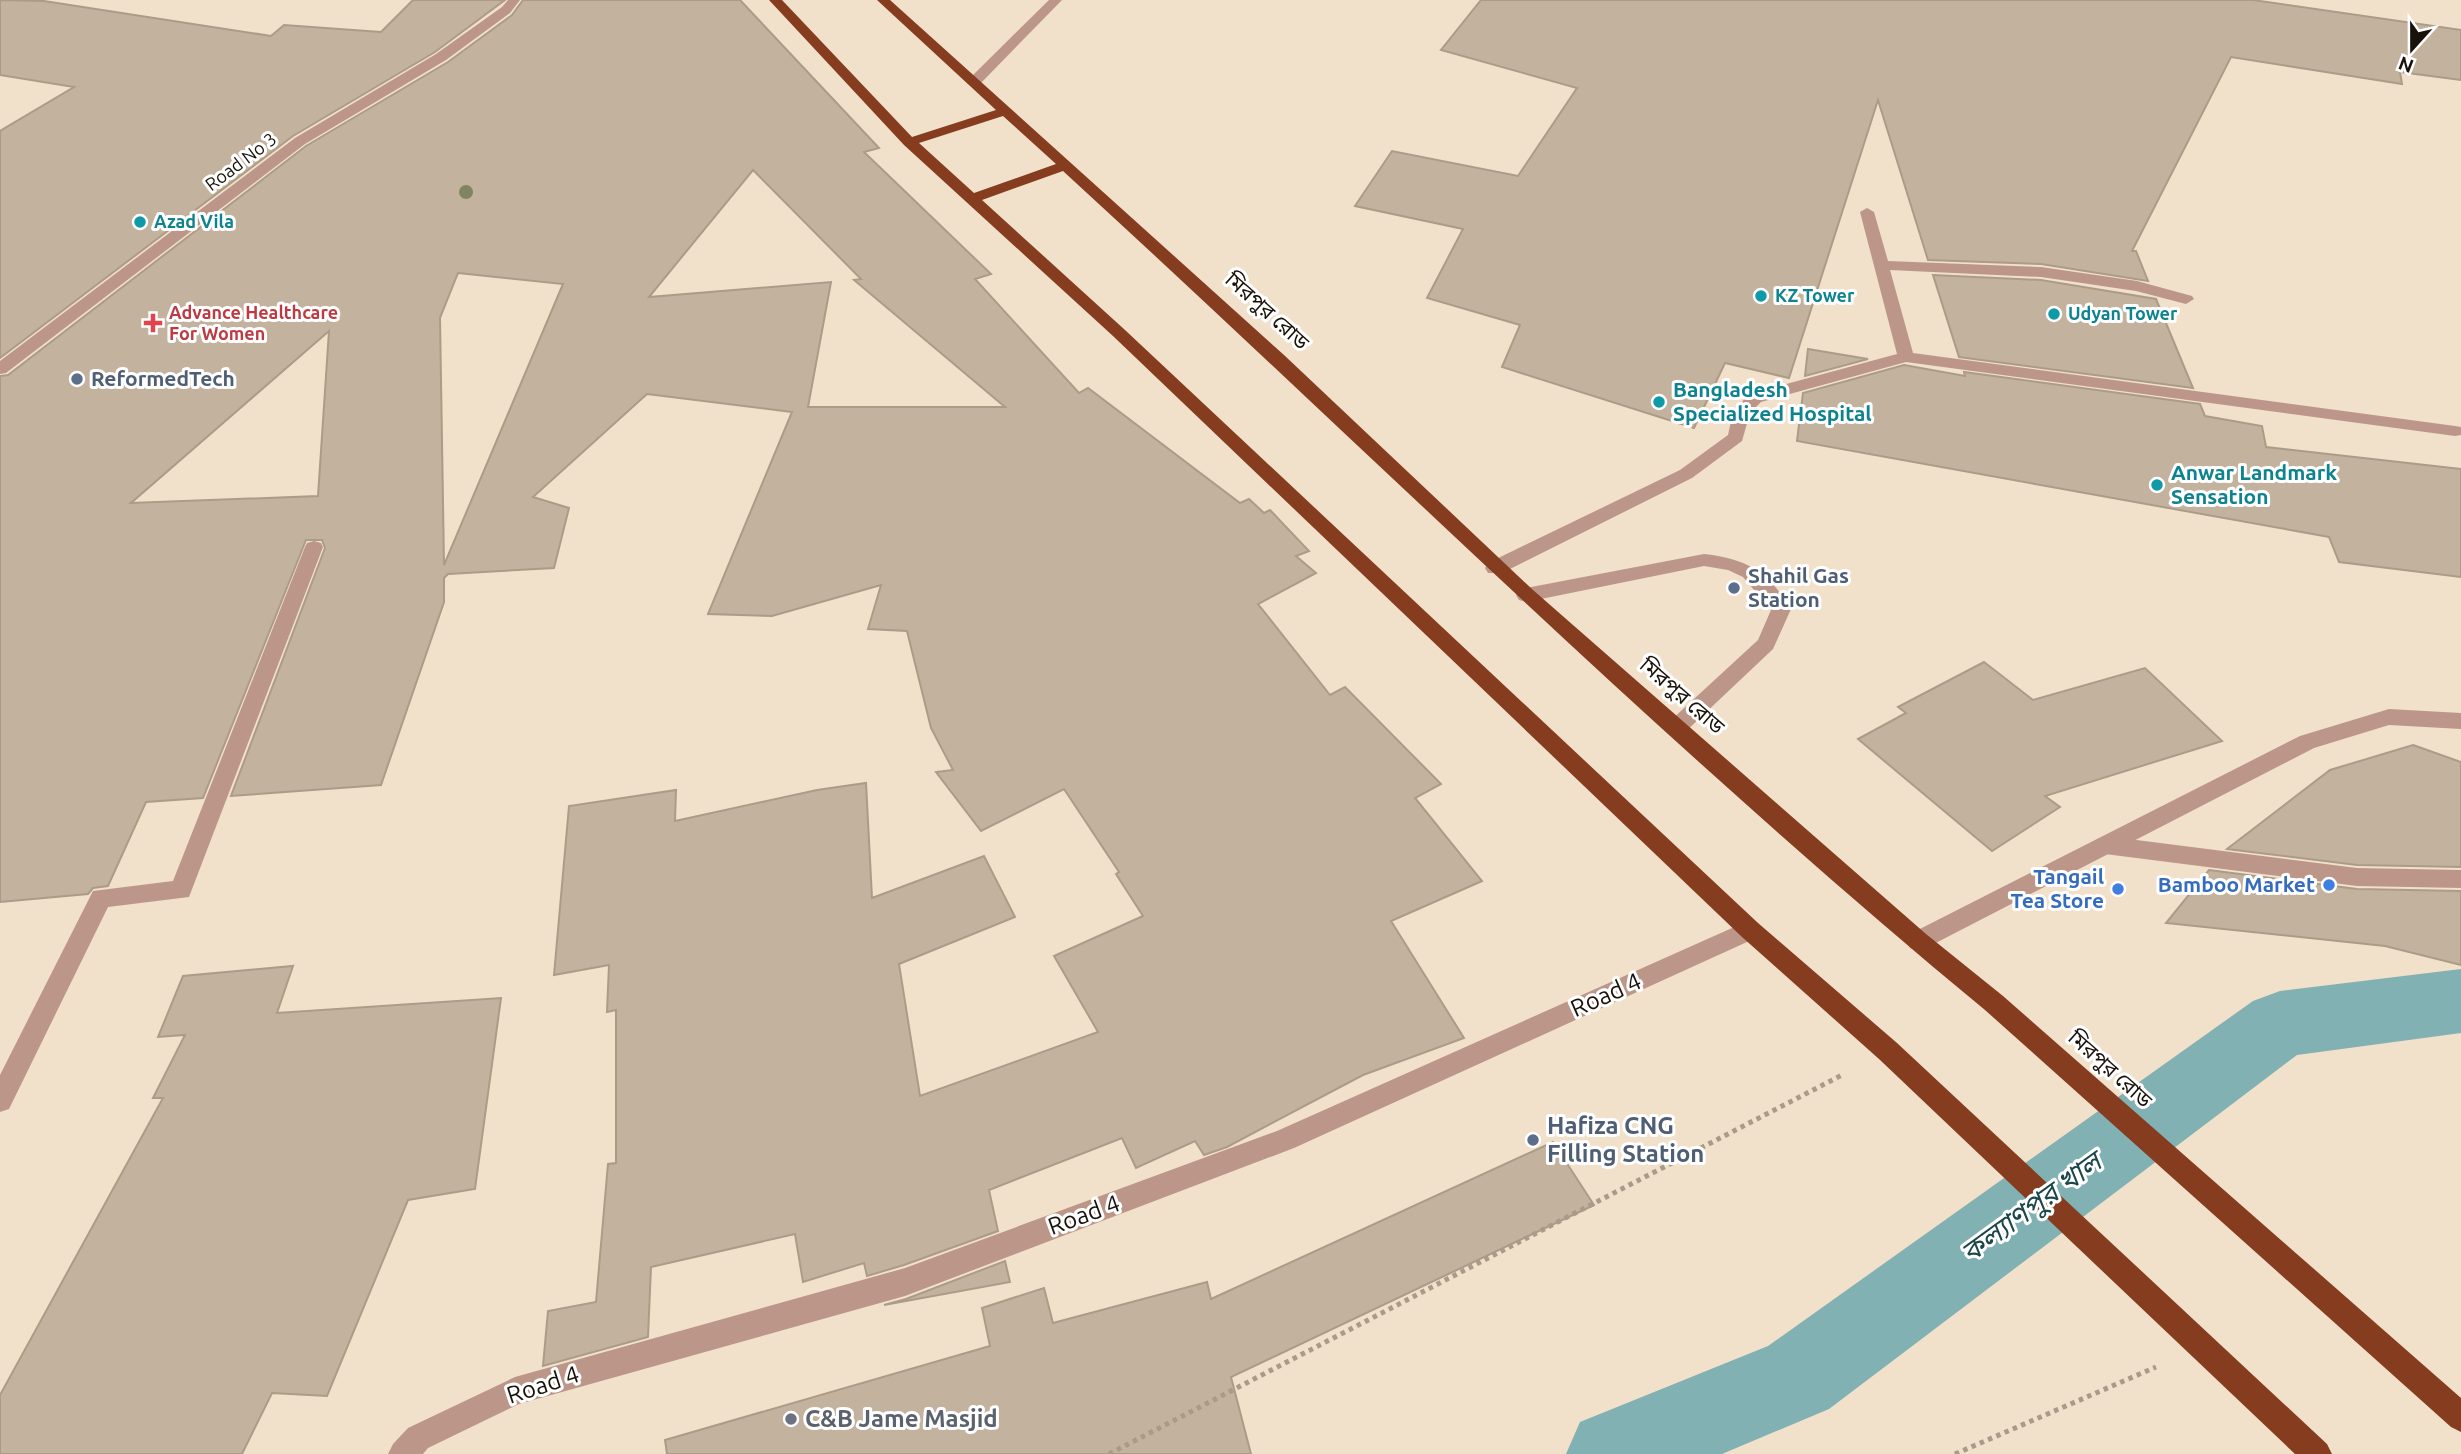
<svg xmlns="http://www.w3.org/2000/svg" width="2461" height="1454" font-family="Ubuntu,'Noto Sans Bengali',sans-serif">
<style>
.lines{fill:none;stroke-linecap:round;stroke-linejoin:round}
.canal{fill:#81b1b2;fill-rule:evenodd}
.building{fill:#c3b39e;stroke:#ac9c87;stroke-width:2;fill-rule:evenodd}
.path{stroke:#a99b8a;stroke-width:5;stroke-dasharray:4.5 4.5;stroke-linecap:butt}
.lane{fill:#bc9689;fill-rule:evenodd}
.street{fill:#bc9689;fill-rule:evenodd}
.highway{fill:#863c1e;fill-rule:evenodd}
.tree{fill:#7e8560}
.culture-dot{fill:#0f9aa8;stroke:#fff;stroke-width:2.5}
.health-dot{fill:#e0444e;stroke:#fff;stroke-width:2.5}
.service-dot{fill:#5c6f8a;stroke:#fff;stroke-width:2.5}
.shop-dot{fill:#3f7fe0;stroke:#fff;stroke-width:2.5}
.worship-dot{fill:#6b7280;stroke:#fff;stroke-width:2.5}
.labels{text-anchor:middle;stroke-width:6;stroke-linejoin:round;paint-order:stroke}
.far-street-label{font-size:18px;fill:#18120a;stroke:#fff}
.far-culture-label{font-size:18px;font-weight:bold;fill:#0d838f;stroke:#fff;text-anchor:start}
.far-health-label{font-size:18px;font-weight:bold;fill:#be3a42;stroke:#fff;text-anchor:start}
.street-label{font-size:21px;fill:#18120a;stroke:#fff}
.service-label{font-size:21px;font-weight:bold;fill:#4e5e75;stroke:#fff;text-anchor:start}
.culture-label{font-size:21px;font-weight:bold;fill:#0d838f;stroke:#fff;text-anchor:start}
.shop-label{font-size:21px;font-weight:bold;fill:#366cbe;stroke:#fff;text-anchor:end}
.near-street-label{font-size:24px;fill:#18120a;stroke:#fff}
.near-service-label{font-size:24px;font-weight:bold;fill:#4e5e75;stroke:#fff;text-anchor:start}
.near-worship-label{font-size:24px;font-weight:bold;fill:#5b616d;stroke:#fff;text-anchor:start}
.near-water-label{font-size:28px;font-style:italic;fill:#1b4749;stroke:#fff}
</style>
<rect width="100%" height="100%" fill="#f1e0ca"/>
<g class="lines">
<!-- canal -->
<polygon class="canal" points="2461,969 2461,1033 2297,1055 1829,1409 1722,1454 1566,1454 1580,1422 1768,1346 2253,1001 2280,991"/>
</g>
<!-- building -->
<g class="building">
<polygon points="0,0 44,1 271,36 284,25 381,32 413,0 505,0 435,52 293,136 0,358 0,131 74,87 0,75"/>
<path d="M 523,0 L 740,0 L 879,148 L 864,152 L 991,274 L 975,279 L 1079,393 L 1088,388 L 1240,503 L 1249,499 L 1264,513 L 1270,510 L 1309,551 L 1296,556 L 1316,573 L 1258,604 L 1330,695 L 1345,687 L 1441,784 L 1415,798 L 1482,881 L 1391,921 L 1464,1038 L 1363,1075 L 1227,1147 L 1204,1155 L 1195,1141 L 1136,1168 L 1122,1138 L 989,1190 L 998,1231 L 904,1265 L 867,1276 L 864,1263 L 803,1282 L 795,1234 L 651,1267 L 648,1337 L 543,1366 L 548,1311 L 596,1302 L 608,1164 L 616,1163 L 616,1010 L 607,1012 L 609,965 L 554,975 L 569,806 L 676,790 L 675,821 L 817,790 L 866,783 L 872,898 L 984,856 L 1015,917 L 899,964 L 920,1096 L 1098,1032 L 1054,956 L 1143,916 L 1116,874 L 1119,872 L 1064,789 L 981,831 L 936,772 L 953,770 L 931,728 L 907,631 L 868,629 L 881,585 L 772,616 L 708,614 L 792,412 L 647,394 L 533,497 L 569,508 L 554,568 L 448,574 L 444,578 L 444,602 L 381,785 L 231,796 L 325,548 L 322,540 L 306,540 L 203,798 L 146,802 L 108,886 L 93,888 L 88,894 L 0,902 L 0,376 L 8,375 L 306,146 L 448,62 L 512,15 ZM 753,170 L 861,279 L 854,280 L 1005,407 L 808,407 L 831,282 L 649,297 ZM 458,273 L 563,284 L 444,565 L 440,318 ZM 329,331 L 318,496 L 131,503 Z"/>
<polygon points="1481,0 2253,0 2461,30 2461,80 2400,72 2402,84 2231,57 2132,251 2136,251 2148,281 2041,264 1928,260 1878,100 1789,378 1725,363 1694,428 1502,367 1520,325 1427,298 1463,229 1355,206 1392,151 1518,176 1577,88 1441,50"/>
<polygon points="1933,275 2041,280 2156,299 2193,388 1959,357"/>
<polygon points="1808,349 1868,359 1805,376"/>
<polygon points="1904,365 1965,376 1964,372 2200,404 2205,416 2262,426 2266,447 2461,469 2461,577 2339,562 2329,537 1797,441 1803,393"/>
<polygon points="1984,662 2033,700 2145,668 2222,741 2045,796 2060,807 1992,851 1858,739 1906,713 1898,707"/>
<polygon points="2413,745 2461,762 2461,867 2357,865 2227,849 2330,770"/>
<polygon points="2209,870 2357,889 2461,891 2461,965 2385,946 2166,923"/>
<polygon points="293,966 277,1013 501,998 475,1189 408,1200 327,1396 272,1393 242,1454 0,1454 0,1395 163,1098 153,1098 185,1035 158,1037 183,976"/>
<polygon points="1553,1142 1594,1205 1231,1377 1251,1454 667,1454 665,1440 990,1346 982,1308 1044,1288 1053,1323 1207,1282 1211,1299"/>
<polygon points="1005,1261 1010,1282 884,1305 906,1299"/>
</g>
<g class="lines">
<!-- path -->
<g class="path">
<polyline points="1109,1454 1844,1074"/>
<polyline points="1955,1454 2156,1367"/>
</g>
<!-- lane -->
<g class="lane">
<path d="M 1704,554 C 1747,559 1768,571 1791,609 L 1773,649 L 1683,734 L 1676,736 L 1669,734 L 1665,728 L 1669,722 L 1758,640 L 1771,610 L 1743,577 L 1728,570 L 1704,566 L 1526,602 L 1519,600 L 1516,595 L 1519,590 L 1526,588 Z"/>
<polygon points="2105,836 2357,868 2461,870 2461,888 2357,886 2105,854 2097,851 2094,845 2097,839"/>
</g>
<!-- street -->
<g class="street">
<polygon points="508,0 520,0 510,13 446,60 305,144 6,373 0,374 0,361 295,138 436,54 502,7"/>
<polygon points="1049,0 1062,0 979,85 969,85 969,79"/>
<polygon points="1867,208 1874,212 1888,261 2041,267 2137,281 2192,296 2194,299 2186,304 2136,291 2041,277 1890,270 1913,353 2455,426 2461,427 2461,435 2455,436 1906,362 1761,402 1750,413 1742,441 1692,478 1502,573 1488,573 1485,568 1488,563 1680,470 1728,435 1733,412 1749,394 1897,354 1860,212"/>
<polygon points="314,541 321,543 323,547 189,897 108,907 9,1109 0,1112 0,1075 93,891 173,881 305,547 307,543"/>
<polygon points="2389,709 2461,713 2461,729 2389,725 2314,748 1926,948 1918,951 1910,948 1906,941 1910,934 2300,736"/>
<polygon points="1750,920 1758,923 1762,930 1758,937 1294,1148 905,1296 519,1404 428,1448 423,1454 388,1454 393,1444 408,1428 515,1377 905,1268 1277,1131"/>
</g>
<!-- highway -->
<path class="highway" d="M 769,0 L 782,0 L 912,137 L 996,110 L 877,0 L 890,0 L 1284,355 L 1533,590 L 1926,934 L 2003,996 L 2461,1398 L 2461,1432 L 2451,1427 L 1985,1010 C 1665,746 1370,452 1063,171 L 982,200 L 1125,330 L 1758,923 L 1897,1043 L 2327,1444 L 2332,1454 L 2295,1454 L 1879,1059 L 1742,937 L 1113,336 L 904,145 ZM 1003,116 L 1056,164 L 974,193 L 919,143 Z"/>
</g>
<!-- trees -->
<circle class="tree" cx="466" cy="192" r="7"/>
<!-- markers -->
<g class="culture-dot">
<circle cx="140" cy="222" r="7"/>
<circle cx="1761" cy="296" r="7"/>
<circle cx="2054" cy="314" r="7"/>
<circle cx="1659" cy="402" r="7"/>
<circle cx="2157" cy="485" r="7"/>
</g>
<path class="health-dot" d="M149.5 312.5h7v7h7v7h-7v7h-7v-7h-7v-7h7z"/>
<g class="service-dot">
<circle cx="77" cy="379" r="7"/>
<circle cx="1734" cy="588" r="7"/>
<circle cx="1533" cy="1140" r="7"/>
</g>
<g class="shop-dot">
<circle cx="2329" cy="885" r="7"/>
<circle cx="2118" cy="889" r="7"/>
</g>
<circle class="worship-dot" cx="791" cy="1419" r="7"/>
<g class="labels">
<!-- far-street labels -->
<g class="far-street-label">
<text transform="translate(241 162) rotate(-37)" y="6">Road No 3</text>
</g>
<!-- far-culture labels -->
<g class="far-culture-label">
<text x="154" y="228">Azad Vila</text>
<text x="1775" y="302">KZ Tower</text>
<text x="2068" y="320">Udyan Tower</text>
</g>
<!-- far-health labels -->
<g class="far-health-label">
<text x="169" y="319">Advance Healthcare<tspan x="169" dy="21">For Women</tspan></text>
</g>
<!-- street labels -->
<g class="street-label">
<text transform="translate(1267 311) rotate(42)" y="7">মিরপুর রোড</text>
<text transform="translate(1682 696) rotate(41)" y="7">মিরপুর রোড</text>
<text transform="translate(2110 1069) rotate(42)" y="7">মিরপুর রোড</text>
</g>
<!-- service labels -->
<g class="service-label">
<text x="91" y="386">ReformedTech</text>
<text x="1748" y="583">Shahil Gas<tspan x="1748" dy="24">Station</tspan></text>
</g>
<!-- culture labels -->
<g class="culture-label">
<text x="1673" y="397">Bangladesh<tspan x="1673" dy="24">Specialized Hospital</tspan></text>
<text x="2171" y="480">Anwar Landmark<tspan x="2171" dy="24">Sensation</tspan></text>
</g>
<!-- shop labels -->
<g class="shop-label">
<text x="2104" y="884">Tangail<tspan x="2104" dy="24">Tea Store</tspan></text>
<text x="2315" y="892">Bamboo Market</text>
</g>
<!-- near-street labels -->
<g class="near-street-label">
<text transform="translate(1606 995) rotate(-24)" y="8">Road 4</text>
<text transform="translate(1084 1215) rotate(-20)" y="8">Road 4</text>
<text transform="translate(543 1385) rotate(-18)" y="8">Road 4</text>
</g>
<!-- near-service labels -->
<g class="near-service-label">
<text x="1547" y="1134">Hafiza CNG<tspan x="1547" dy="28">Filling Station</tspan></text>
</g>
<!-- near-worship labels -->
<g class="near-worship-label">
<text x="805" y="1427">C&amp;B Jame Masjid</text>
</g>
<!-- near-water labels -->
<g class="near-water-label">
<text transform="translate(2031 1207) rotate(-36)" y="10">কল্যাণপুর খাল</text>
</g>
</g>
<!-- north arrow -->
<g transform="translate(2412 49) rotate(201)" stroke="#ffffff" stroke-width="5" paint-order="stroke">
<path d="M0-5L12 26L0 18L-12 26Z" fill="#18120a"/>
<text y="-10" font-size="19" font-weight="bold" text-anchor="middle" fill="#18120a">N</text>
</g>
</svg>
